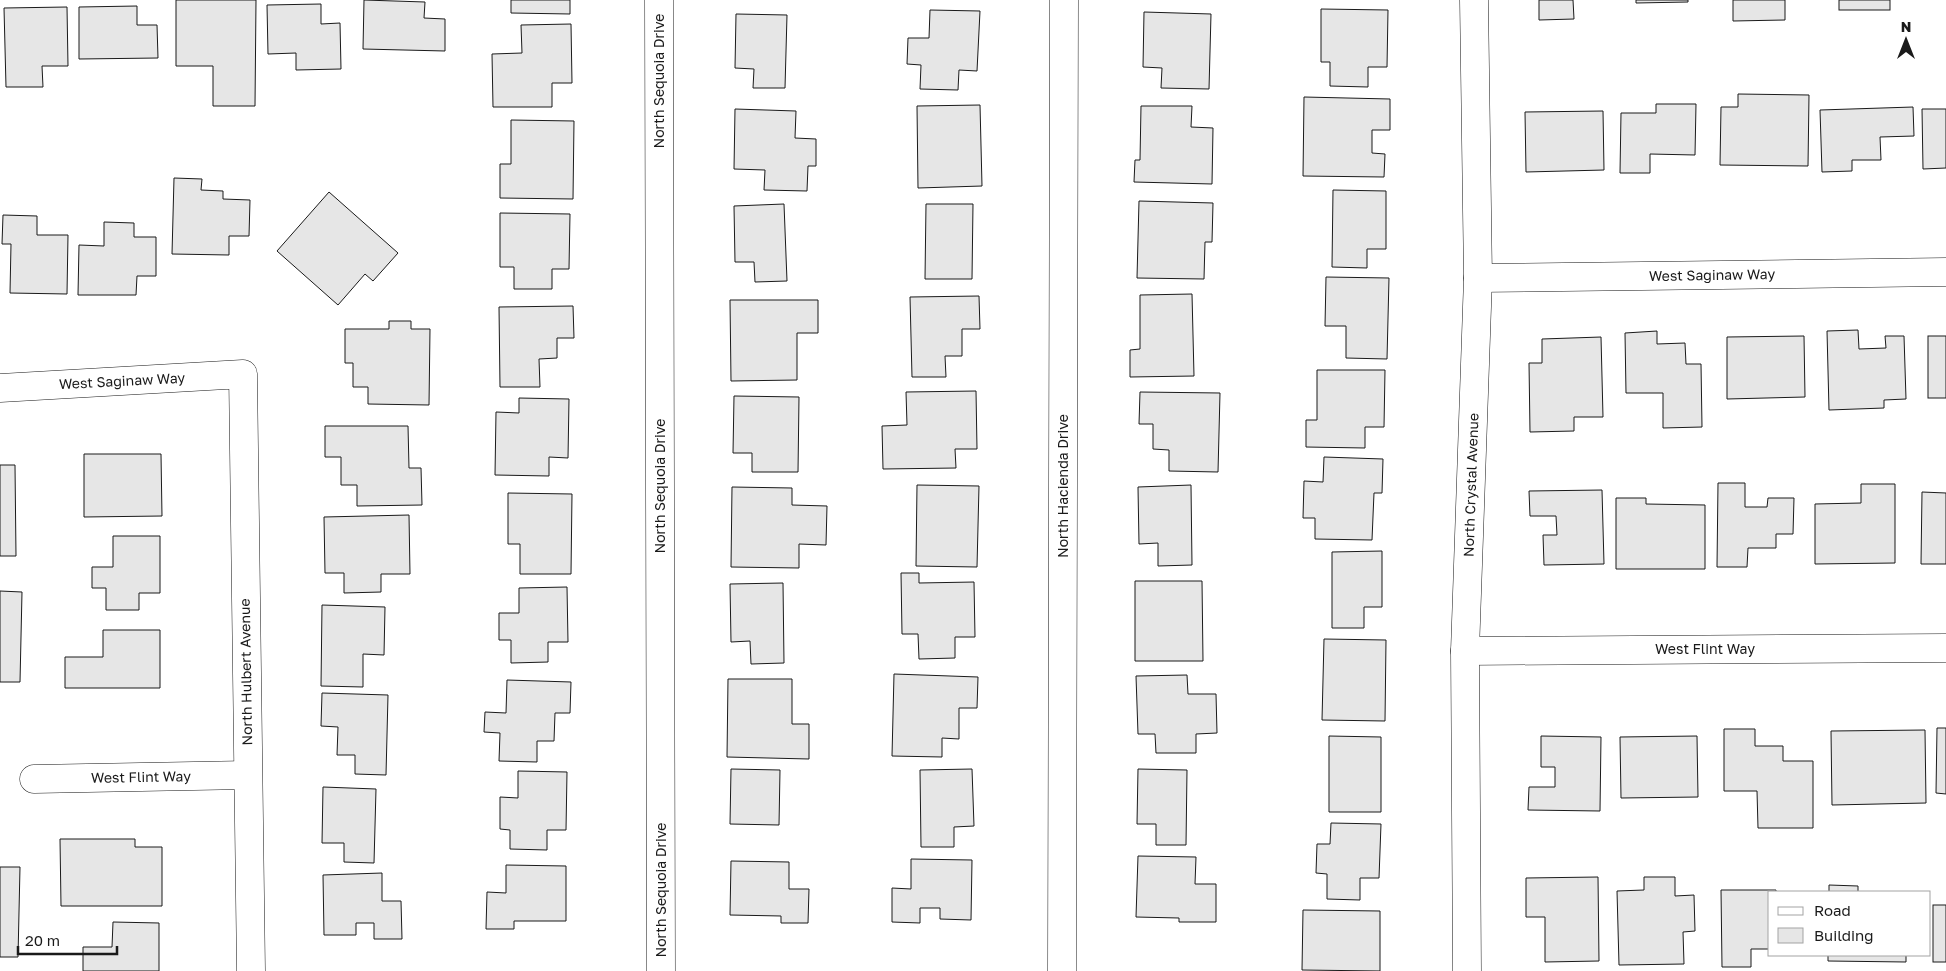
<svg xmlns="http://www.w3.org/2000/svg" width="1946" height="971" font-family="'Golos Text',sans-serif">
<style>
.building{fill:#e6e6e6;stroke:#1a1a1a}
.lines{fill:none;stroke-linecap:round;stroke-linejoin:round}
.street-casing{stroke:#1a1a1a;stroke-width:29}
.street{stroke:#fff;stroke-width:28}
.labels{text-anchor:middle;stroke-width:4;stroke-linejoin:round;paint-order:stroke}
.street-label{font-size:14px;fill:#1a1a1a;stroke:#fff}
</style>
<rect width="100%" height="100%" fill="#fff"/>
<!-- building -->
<g class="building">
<polygon points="176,0 256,0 255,106 213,106 213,66 176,66"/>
<polygon points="364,0 425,2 424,18 445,19 445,51 363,49"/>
<polygon points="511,0 570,0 570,14 511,13"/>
<polygon points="1539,0 1573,0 1574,19 1539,20"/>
<polygon points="1636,0 1688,0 1688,2 1636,3"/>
<polygon points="1733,0 1785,0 1785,20 1733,21"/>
<rect x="1839" y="0" width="51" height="10"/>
<polygon points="321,4 321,24 340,23 341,69 296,70 296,53 268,54 267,5"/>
<polygon points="137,6 137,25 157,25 158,58 79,59 79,7"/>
<polygon points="67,7 68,66 42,66 43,87 6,87 4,8"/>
<polygon points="1321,9 1388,10 1387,67 1368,67 1368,87 1330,86 1330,62 1321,62"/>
<polygon points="930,10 980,11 977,71 959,70 958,90 920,89 921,65 907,64 908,38 929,38"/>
<polygon points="1144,12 1211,14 1209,89 1161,88 1162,68 1143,67"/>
<polygon points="736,14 787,15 785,88 753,88 754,69 735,68"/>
<polygon points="571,24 572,83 552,83 552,107 493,107 492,54 522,53 521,25"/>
<polygon points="1738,94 1809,95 1808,166 1720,165 1721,107 1738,107"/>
<polygon points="1304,97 1390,99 1390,130 1372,130 1372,153 1385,154 1384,177 1303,176"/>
<polygon points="1656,104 1696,104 1695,155 1650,154 1650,173 1620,173 1621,113 1656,113"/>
<polygon points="980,105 982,186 918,188 917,106"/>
<polygon points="1141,106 1192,106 1191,127 1213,128 1212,184 1134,182 1135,160 1140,160"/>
<polygon points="1913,107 1914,136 1880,137 1881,160 1852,160 1852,171 1822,172 1820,110"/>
<polygon points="735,109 796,111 795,138 816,139 816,166 808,166 807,191 764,190 765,170 734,169"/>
<polygon points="1922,109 1946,109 1946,168 1923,169"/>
<polygon points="1603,111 1604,170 1526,172 1525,112"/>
<polygon points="511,120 574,121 573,199 500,198 500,164 511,164"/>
<polygon points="174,178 202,179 201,190 223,191 223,199 250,200 249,236 229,236 229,255 172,254"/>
<polygon points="1333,190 1386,191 1386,249 1367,249 1367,268 1332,267"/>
<polygon points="329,192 398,253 373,281 365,274 338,305 277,251"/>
<polygon points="1139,201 1213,203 1212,242 1205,242 1204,279 1137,278"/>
<polygon points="784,204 787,281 755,282 754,262 735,262 734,206"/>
<polygon points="926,204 973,204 972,279 925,279"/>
<polygon points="500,213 570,214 569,269 552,269 552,289 514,289 514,267 500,267"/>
<polygon points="3,215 37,216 37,235 68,235 67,294 10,293 11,244 2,244"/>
<polygon points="104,222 134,223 134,237 156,237 156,276 137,276 136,295 78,295 79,245 104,246"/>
<polygon points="1326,277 1389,278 1387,359 1346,358 1346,326 1325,326"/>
<polygon points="1192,294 1194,376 1130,377 1130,350 1140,349 1140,295"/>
<polygon points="979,296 980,329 962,329 962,356 945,356 946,377 912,377 910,297"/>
<polygon points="730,300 818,300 818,333 797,333 797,380 731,381"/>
<polygon points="573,306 574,338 557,338 557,358 539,359 540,387 500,387 499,307"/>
<polygon points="389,321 411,321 411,329 430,329 429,405 368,404 368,387 353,387 353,363 345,363 345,329 389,329"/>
<polygon points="1858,330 1859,349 1886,348 1885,336 1904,336 1906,399 1884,400 1884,408 1829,410 1827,331"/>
<polygon points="1657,331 1657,344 1685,343 1686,364 1701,364 1702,427 1663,428 1663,393 1626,393 1625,333"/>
<polygon points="1804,336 1805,397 1727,399 1727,337"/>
<rect x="1928" y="336" width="18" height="62"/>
<polygon points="1601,337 1603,417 1574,417 1574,431 1530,432 1529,363 1542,363 1542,339"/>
<polygon points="1317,370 1385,370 1384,427 1365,427 1365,448 1306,447 1306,420 1317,420"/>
<polygon points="976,391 977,449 955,449 956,468 883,469 882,426 907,425 906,392"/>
<polygon points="1140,392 1220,393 1218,472 1169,471 1169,450 1153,449 1153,424 1139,424"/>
<polygon points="734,396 799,397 798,472 752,472 752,453 733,453"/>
<polygon points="519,398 569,399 568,458 549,457 549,476 495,475 496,412 519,413"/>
<polygon points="325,426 408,426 409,468 421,468 422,505 357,506 357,485 341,485 341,457 325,457"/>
<polygon points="84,454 161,454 162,516 84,517"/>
<polygon points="1324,457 1383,459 1382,493 1374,493 1372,540 1315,539 1315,518 1303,518 1304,481 1323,482"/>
<polygon points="0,465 15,465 16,556 0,556"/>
<polygon points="1718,483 1745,483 1745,507 1767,507 1768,498 1794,498 1793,534 1776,534 1776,548 1748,548 1747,567 1717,567"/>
<polygon points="1861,484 1895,484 1895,563 1815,564 1815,504 1861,503"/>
<polygon points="917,485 979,486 977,567 916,566"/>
<polygon points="1191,485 1192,565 1158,566 1158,543 1139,544 1138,487"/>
<polygon points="732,487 792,488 792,505 827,506 826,545 799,544 799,568 731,567"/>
<polygon points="1602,490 1604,564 1544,565 1543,535 1557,535 1556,516 1530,516 1529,491"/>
<polygon points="1922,492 1946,493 1946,564 1921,564"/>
<polygon points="508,493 572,494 571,574 520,574 520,544 508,544"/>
<polygon points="1616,498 1646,498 1646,504 1705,505 1705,569 1616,569"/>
<polygon points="409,515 410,574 381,574 381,592 344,593 344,573 325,573 324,517"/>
<polygon points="113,536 160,536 160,593 139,593 139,610 106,610 106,588 92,588 92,567 113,567"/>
<polygon points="1382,551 1382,607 1364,607 1364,628 1332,628 1332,552"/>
<polygon points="901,573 919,573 919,583 974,582 975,637 955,637 955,658 919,659 918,634 902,634"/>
<polygon points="1135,581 1202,581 1203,661 1135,661"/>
<polygon points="783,583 784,663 751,664 750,641 731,642 730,584"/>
<polygon points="567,587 568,642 548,642 548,662 511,663 511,640 499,640 499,613 519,613 519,588"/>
<polygon points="0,591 22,592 20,682 0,682"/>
<polygon points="322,605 385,607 384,655 363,654 363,687 321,686"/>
<polygon points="103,630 160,630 160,688 65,688 65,657 103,657"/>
<polygon points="1324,639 1386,640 1385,721 1322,720"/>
<polygon points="894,674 978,677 977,708 959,708 959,739 942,738 942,757 892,756"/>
<polygon points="1187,675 1188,694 1216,694 1217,733 1196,734 1196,753 1156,753 1155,734 1138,734 1136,676"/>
<polygon points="728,679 792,679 792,724 809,724 809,759 727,757"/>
<polygon points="507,680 571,682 570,713 555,713 554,741 537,741 537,762 499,761 500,733 484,732 485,712 506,713"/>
<polygon points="322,693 388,695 386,775 355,774 355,755 337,755 338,727 321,726"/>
<polygon points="1937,728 1946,728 1946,794 1936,793"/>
<polygon points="1724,729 1755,729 1755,746 1783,746 1783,761 1813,761 1813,828 1758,828 1757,791 1724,791"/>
<polygon points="1925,730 1926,803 1832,805 1831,731"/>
<polygon points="1329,736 1381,737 1381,812 1329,812"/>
<polygon points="1541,736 1601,737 1600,811 1528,810 1529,787 1555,787 1555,767 1541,767"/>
<polygon points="1697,736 1698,797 1621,798 1620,737"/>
<polygon points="731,769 780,770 779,825 730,824"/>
<polygon points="972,769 974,826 954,827 954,847 921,847 920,770"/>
<polygon points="1138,769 1187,770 1186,845 1156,845 1156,824 1137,824"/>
<polygon points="518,771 567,772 566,830 547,830 547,850 510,849 510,830 500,829 500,797 518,798"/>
<polygon points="323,787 376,789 374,863 344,862 344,843 322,843"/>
<polygon points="1331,823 1381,824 1379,878 1360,878 1360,900 1327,899 1327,874 1316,873 1317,844 1330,844"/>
<polygon points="60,839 135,839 135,847 162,847 162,906 61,906"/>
<polygon points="1138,856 1196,857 1195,884 1216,884 1216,922 1179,922 1179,918 1136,917"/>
<polygon points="911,859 972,860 971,920 940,919 940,908 920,908 920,923 892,922 892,888 911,889"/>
<polygon points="731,861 789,862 789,889 809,889 808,923 781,923 781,916 730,915"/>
<polygon points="506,865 566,866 566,921 514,921 514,929 486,929 487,892 506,893"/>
<polygon points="0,867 20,867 18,957 0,957"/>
<polygon points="382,873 382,901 401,901 402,939 374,939 374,923 356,923 356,935 324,935 323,875"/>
<polygon points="1598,877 1599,961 1545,962 1545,917 1526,917 1526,878"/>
<polygon points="1644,877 1675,877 1675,896 1694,895 1695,931 1683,932 1684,964 1619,965 1617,891 1644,890"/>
<polygon points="1829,885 1858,886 1858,892 1829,892"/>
<polygon points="1721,890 1776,890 1776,892 1770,892 1770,949 1751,949 1751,967 1722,967"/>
<rect x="1933" y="905" width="13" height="57"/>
<polygon points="1303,910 1380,911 1380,971 1302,970"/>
<polygon points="113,922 159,923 159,971 83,971 83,947 112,947"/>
<polygon points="1828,955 1906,955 1906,962 1828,961"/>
</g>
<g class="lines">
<!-- street casing -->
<g class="street-casing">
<g id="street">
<polyline points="659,0 661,971"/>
<polyline points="1478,278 1946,272"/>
<polyline points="0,388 243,374 251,971"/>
<polyline points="1465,651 1946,648"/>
<polyline points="34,779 247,775"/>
<polyline points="1062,971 1064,0"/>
<polyline points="1467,971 1465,651 1478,278 1474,0"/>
</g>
</g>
<!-- street -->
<use href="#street" class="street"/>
</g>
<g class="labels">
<!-- street labels -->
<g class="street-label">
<text transform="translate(659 81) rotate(-90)" y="5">North Sequoia Drive</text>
<text transform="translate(1712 275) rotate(-1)" y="5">West Saginaw Way</text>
<text transform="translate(122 381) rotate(-3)" y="5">West Saginaw Way</text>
<text transform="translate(1471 485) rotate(-88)" y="5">North Crystal Avenue</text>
<text transform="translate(660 486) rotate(-90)" y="5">North Sequoia Drive</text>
<text transform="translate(1063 486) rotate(-90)" y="5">North Hacienda Drive</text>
<text x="1705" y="654">West Flint Way</text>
<text transform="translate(246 672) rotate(-91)" y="5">North Hulbert Avenue</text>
<text transform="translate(141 777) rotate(-1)" y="5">West Flint Way</text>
<text transform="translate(661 890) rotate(-90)" y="5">North Sequoia Drive</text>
</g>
</g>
<!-- legend -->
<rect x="1768" y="891" width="162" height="65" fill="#ffffff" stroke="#a3a3a3"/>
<rect x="1778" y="907" width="25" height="8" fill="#ffffff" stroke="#a3a3a3"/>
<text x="1814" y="916" font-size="15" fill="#1a1a1a">Road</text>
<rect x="1778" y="928" width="25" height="15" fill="#e6e6e6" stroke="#a3a3a3"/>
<text x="1814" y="941" font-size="15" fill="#1a1a1a">Building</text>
<!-- north arrow -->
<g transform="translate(1906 40)" stroke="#ffffff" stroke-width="4" paint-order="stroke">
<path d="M0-4L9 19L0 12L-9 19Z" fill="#1a1a1a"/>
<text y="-8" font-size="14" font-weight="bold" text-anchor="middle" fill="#1a1a1a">N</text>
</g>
<!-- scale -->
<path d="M18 946v8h99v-8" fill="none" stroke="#1a1a1a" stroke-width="2.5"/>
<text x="25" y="946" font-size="15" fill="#1a1a1a" stroke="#ffffff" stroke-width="4" paint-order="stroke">20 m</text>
</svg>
